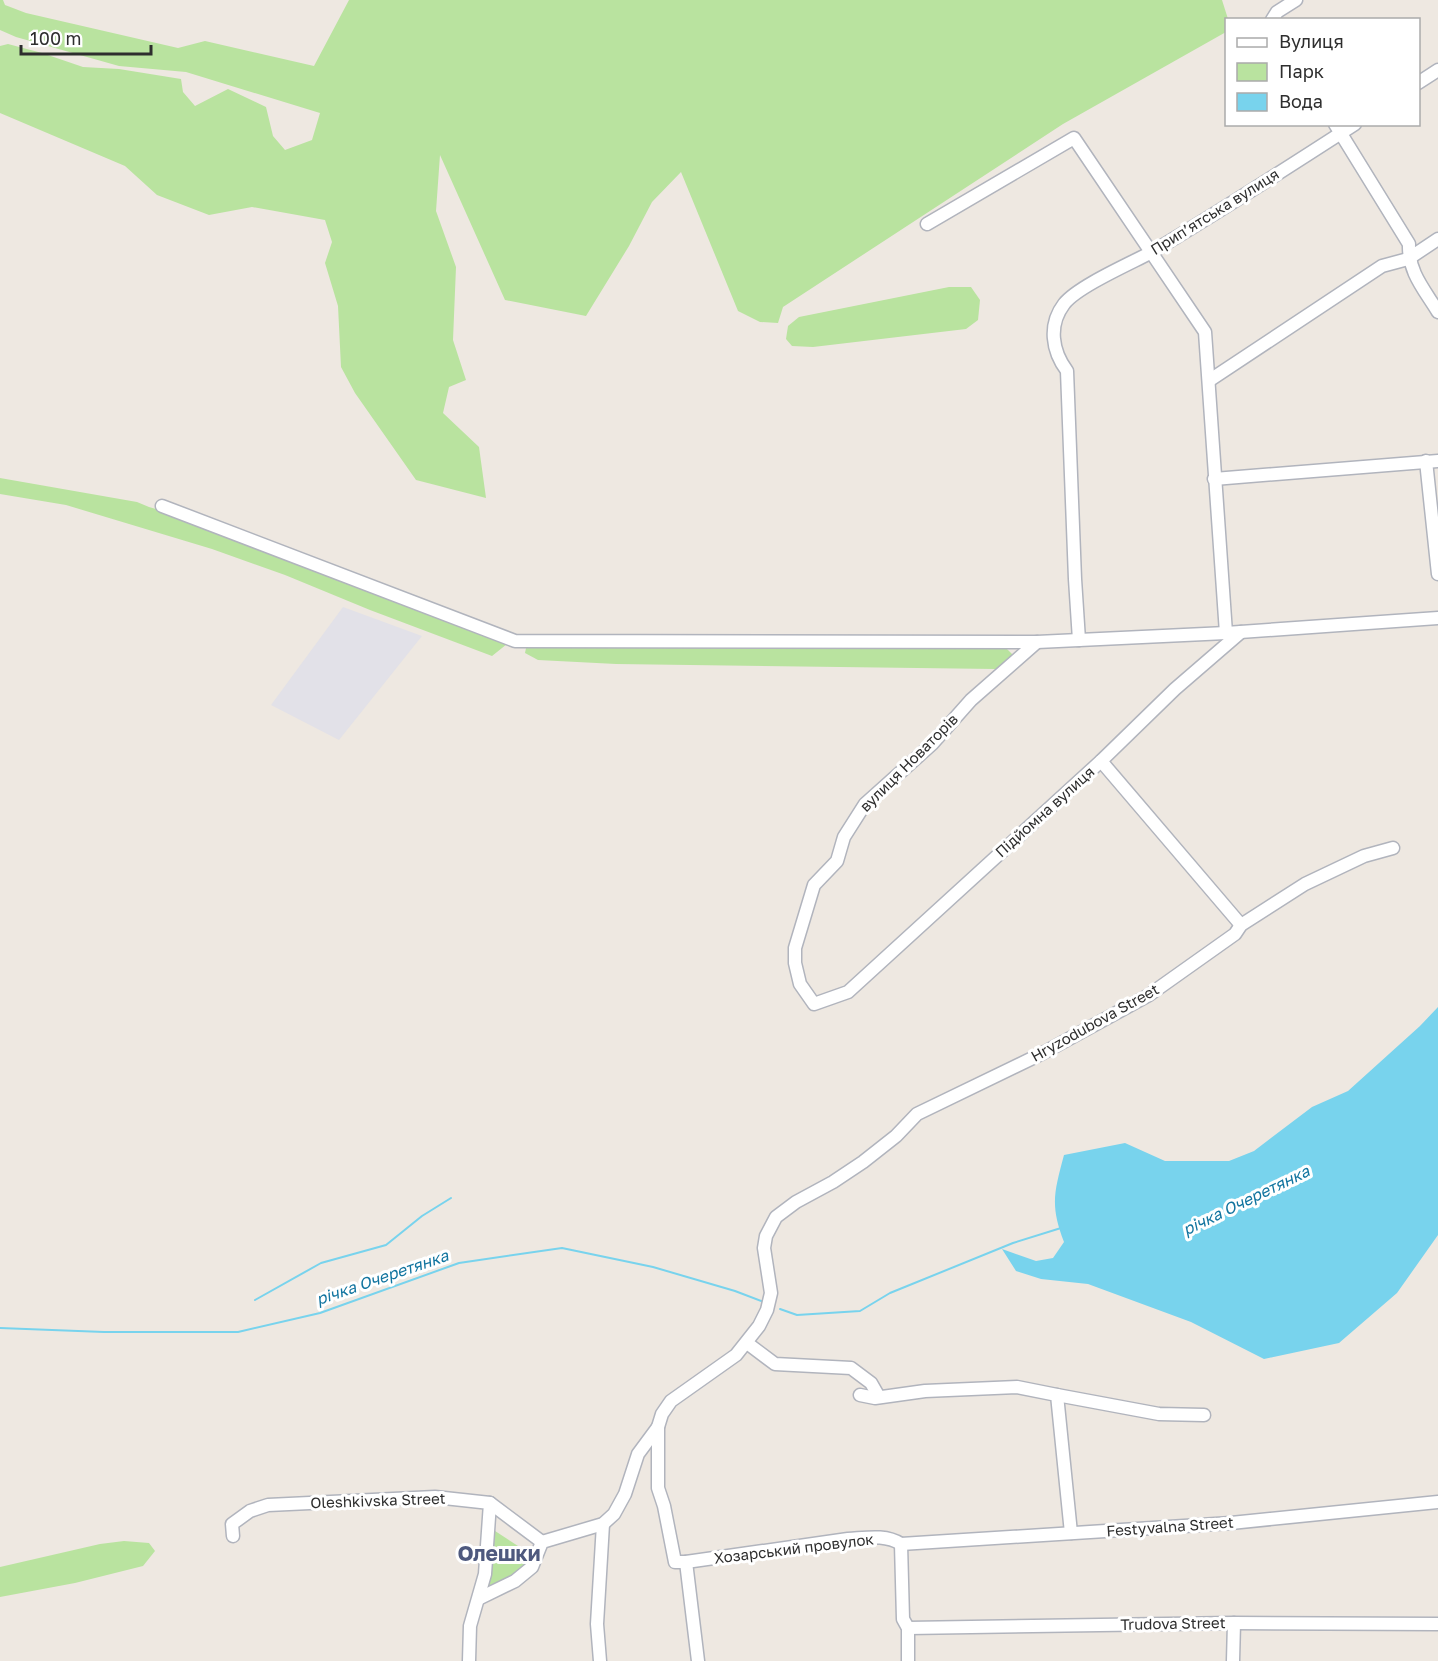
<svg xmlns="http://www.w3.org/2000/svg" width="1438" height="1661" font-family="'Golos Text',sans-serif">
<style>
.industrial{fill:#e2e1e8}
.green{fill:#b9e39f}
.water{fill:#78d3ed}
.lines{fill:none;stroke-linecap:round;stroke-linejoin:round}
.stream{stroke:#78d3ed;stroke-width:2}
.minor-casing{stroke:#b1b4bd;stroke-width:15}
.minor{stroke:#fff;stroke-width:12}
.labels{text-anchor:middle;stroke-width:6;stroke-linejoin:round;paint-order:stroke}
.street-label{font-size:15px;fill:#2e2e2e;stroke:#fff}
.water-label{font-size:16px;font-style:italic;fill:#11749f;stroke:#fff}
.district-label{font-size:21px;font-weight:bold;fill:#4e597e;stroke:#fff}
</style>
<rect width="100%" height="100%" fill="#eee8e1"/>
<!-- industrial -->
<polygon class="industrial" points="343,607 422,636 339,740 271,705"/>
<!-- green -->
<g class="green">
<polygon points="0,0 3,0 5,5 26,13 178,48 205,41 314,66 349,0 1222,0 1228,19 1226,32 1063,124 783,307 778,323 760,322 738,311 681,172 652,202 629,246 586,316 505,300 440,155 436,211 456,267 453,340 466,380 449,387 443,413 479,447 486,498 416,480 355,393 341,367 338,306 325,263 332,242 325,220 252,207 209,215 157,195 125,166 0,113 0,46 8,44 42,53 83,67 119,69 181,79 183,92 195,106 228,89 266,107 273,136 285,150 312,140 320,113 186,72 119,66 16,37 0,30"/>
<polygon points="949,287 971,287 980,300 978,320 966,329 813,347 792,346 786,339 788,326 799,317"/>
<polygon points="0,478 137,502 149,507 187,518 507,644 492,656 370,610 285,575 212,549 66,505 0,494"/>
<polygon points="537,644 984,648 1007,649 1014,656 1007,667 995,669 616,664 538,660 525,653 526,648"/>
<polygon points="489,1527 535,1557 532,1567 480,1598"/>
<polygon points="124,1541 149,1543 155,1551 143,1566 75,1583 0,1597 0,1567 100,1544"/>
</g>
<!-- water -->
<path class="water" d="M 1438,1007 L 1438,1235 L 1397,1293 L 1339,1343 L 1264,1359 L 1191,1322 L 1088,1284 L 1041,1279 L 1016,1271 L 1002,1249 L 1036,1261 L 1053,1258 L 1064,1242 C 1050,1205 1054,1193 1064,1155 L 1125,1143 L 1165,1161 L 1229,1161 L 1254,1151 L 1312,1107 L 1348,1091 L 1420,1026 Z"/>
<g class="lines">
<!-- stream -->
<g class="stream">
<polyline points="255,1300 321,1263 386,1245 422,1216 451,1198"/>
<polyline points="780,1309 797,1315 860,1311 890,1293 1013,1243 1061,1228"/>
<polyline points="0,1328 104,1332 238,1332 320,1313 459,1263 562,1248 653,1267 735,1291 764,1302"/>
</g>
<!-- minor casing -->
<g class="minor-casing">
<g id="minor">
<polyline points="1272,20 1277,12 1296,0"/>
<polyline points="1418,83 1438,70"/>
<path d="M 1335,124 L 1409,244 C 1408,272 1424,289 1438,312"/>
<polyline points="927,224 1074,138 1205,332 1226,633"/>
<polyline points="1210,380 1382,266 1408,259 1438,239"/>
<polyline points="1426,461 1438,574"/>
<polyline points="1214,479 1438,461"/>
<polyline points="162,506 515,641 1037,642 1226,633 1438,618"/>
<path d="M 1079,640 L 1075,579 L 1067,371 C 1052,351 1048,325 1064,304 C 1077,287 1129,264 1150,253 C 1219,212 1287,168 1355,124"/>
<polyline points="1037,642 971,700 932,744 865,804 844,837 837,861 814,885 795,948 795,963 800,984 814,1004 848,992 1101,761 1175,689 1241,632"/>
<polyline points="1101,761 1241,925"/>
<polyline points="747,1343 775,1364 851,1368 871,1383 879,1397"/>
<polyline points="860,1395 875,1398 925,1391 1017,1387 1057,1395 1071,1533"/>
<polyline points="1057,1395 1159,1414 1204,1415"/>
<polyline points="490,1503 542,1542"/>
<polyline points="233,1536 232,1524 250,1511 268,1505 435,1497 490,1503 485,1574 470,1626 469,1661"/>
<polyline points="901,1544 1231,1523 1438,1502"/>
<polyline points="901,1544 903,1619 908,1628 908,1661"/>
<path d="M 686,1562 L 848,1539 C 866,1538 885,1534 901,1544"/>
<polyline points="480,1598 515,1581 532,1567 542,1542 603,1524 614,1514 625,1494 638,1454 658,1427"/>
<polyline points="908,1628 1234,1623 1438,1624"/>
<polyline points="600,1661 597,1624 603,1524"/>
<polyline points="698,1661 686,1562 675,1562 664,1506 658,1488 658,1427 662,1414 671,1401 736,1355 759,1326 767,1310 771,1293 764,1248 766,1236 776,1217 796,1202 833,1182 863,1162 896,1136 917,1114 1043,1053 1149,995 1235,934 1241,925 1305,884 1364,856 1393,848"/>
<polyline points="1233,1661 1234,1623"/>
</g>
</g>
<!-- minor -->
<use href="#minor" class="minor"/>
</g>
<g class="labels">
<!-- street labels -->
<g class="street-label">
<text transform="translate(1215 212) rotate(-32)" y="5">Прип’ятська вулиця</text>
<text transform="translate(909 763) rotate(-45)" y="5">вулиця Новаторів</text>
<text transform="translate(1045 812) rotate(-42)" y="5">Підйомна вулиця</text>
<text transform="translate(1095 1023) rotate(-29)" y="5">Hryzodubova Street</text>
<text transform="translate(378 1501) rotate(-2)" y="5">Oleshkivska Street</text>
<text transform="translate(1170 1527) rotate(-4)" y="5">Festyvalna Street</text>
<text transform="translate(794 1549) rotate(-7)" y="5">Хозарський провулок</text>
<text transform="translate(1173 1624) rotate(-1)" y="5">Trudova Street</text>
</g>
<!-- water labels -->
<g class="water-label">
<text transform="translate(1246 1200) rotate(-26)" y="6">річка Очеретянка</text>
<text transform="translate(382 1277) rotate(-19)" y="6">річка Очеретянка</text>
</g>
<!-- district labels -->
<g class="district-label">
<text x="499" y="1561">Олешки</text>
</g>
</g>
<!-- legend -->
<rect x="1225" y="18" width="195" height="108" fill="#ffffff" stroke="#ababab" stroke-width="1.5"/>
<rect x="1237" y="38" width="30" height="9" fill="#ffffff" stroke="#ababab" stroke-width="1.5"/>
<text x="1279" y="48" font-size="18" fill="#2e2e2e">Вулиця</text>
<rect x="1237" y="63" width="30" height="18" fill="#b9e39f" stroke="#ababab" stroke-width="1.5"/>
<text x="1279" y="78" font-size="18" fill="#2e2e2e">Парк</text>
<rect x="1237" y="93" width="30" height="18" fill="#78d3ed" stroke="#ababab" stroke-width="1.5"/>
<text x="1279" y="108" font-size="18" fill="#2e2e2e">Вода</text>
<!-- scale -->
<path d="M21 45v9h130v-9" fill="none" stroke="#2e2e2e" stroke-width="3"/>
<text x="30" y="45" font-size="18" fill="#2e2e2e" stroke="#ffffff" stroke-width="4.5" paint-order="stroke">100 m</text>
</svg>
